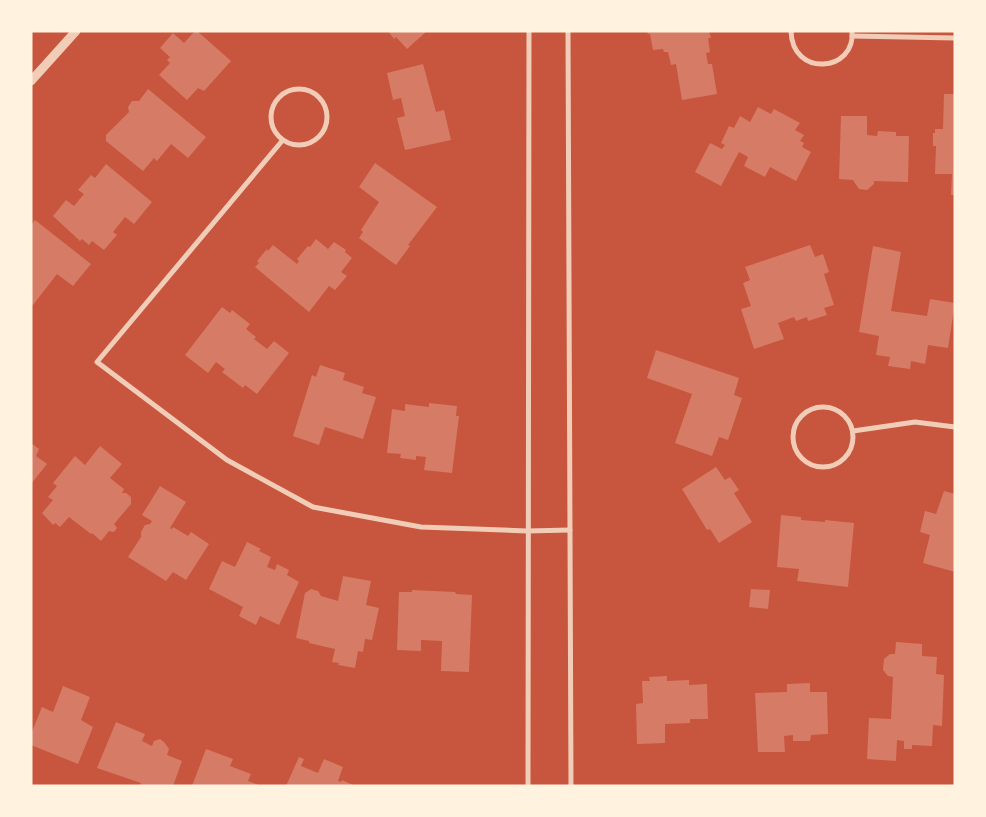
<svg xmlns="http://www.w3.org/2000/svg" width="986" height="817" font-family="Helvetica,sans-serif">
<style>
.building{fill:#d67c66}
.lines{fill:none;stroke-linecap:round;stroke-linejoin:round}
.minor{stroke:#f1ccb7;stroke-width:5}
.tertiary{stroke:#f1ccb7;stroke-width:9}
</style>
<rect width="100%" height="100%" fill="#c8553d"/>
<!-- building -->
<g class="building">
<polygon points="195,31 197,31 231,61 204,91 198,88 187,100 159,75 170,63 167,60 170,57 160,48 173,33 184,43"/>
<polygon points="388,31 427,31 407,49 396,37 394,39"/>
<polygon points="647,31 709,31 711,38 708,38 710,52 706,53 708,64 712,64 717,94 682,100 676,64 671,65 668,52 664,52 663,49 653,50 650,34 648,34"/>
<polygon points="423,64 436,112 444,110 451,140 405,150 397,118 405,116 401,98 393,100 387,73"/>
<polygon points="148,89 206,137 188,158 171,144 157,161 154,158 143,171 106,141 106,135 129,112 128,107 132,101 139,101"/>
<polygon points="944,94 955,94 955,195 951,195 952,174 935,174 936,146 933,146 933,133 935,133 935,129 943,129"/>
<polygon points="758,107 771,114 774,109 800,123 795,130 804,135 800,141 804,143 802,147 811,152 796,181 770,167 765,177 744,166 748,157 739,152 721,186 695,172 710,143 722,149 725,145 721,143 729,126 734,128 740,116 750,122"/>
<polygon points="841,116 867,116 867,135 877,136 878,131 896,132 896,136 909,136 908,182 874,181 874,184 867,190 859,189 853,180 839,179"/>
<polygon points="375,163 437,207 408,245 410,246 396,265 359,238 363,232 361,230 379,202 359,187"/>
<polygon points="106,164 152,202 134,224 125,217 113,232 117,235 104,250 92,241 89,245 82,239 80,241 53,216 66,200 74,206 84,194 78,190 91,175 95,178"/>
<polygon points="35,220 91,264 73,286 57,274 33,305 31,304 31,225"/>
<polygon points="316,239 328,249 334,242 346,250 345,252 352,258 341,272 347,276 335,290 329,286 309,312 255,267 259,263 257,261 267,249 268,251 273,245 297,264 299,261 297,259 308,246 310,247"/>
<polygon points="810,245 815,257 823,254 829,272 824,274 834,305 824,308 827,315 808,321 807,317 796,321 794,317 778,323 784,339 754,349 741,309 751,306 743,283 750,280 745,267"/>
<polygon points="873,246 901,252 891,311 927,316 930,299 955,303 948,348 928,345 925,364 911,361 910,369 888,366 890,357 876,355 879,336 859,332"/>
<polygon points="222,307 230,313 232,310 250,324 246,329 256,337 254,339 267,349 274,341 289,353 257,394 245,385 243,388 222,372 225,369 216,362 208,373 185,355"/>
<polygon points="656,350 739,378 734,395 742,398 728,440 719,437 712,456 675,443 692,394 647,378"/>
<polygon points="320,365 345,373 343,380 364,387 362,393 376,397 363,439 325,427 319,445 293,436 312,375 316,377"/>
<polygon points="429,403 457,406 456,416 459,416 452,473 424,470 426,457 416,456 416,460 400,458 401,454 387,453 392,409 405,411 405,404 429,407"/>
<polygon points="31,443 39,449 36,456 47,464 31,484"/>
<polygon points="100,446 122,464 110,478 124,489 122,493 126,493 131,497 131,504 114,524 117,528 114,532 109,531 101,541 92,533 91,534 69,517 60,527 55,523 53,525 42,513 53,500 48,497 57,486 53,483 75,456 85,465"/>
<polygon points="716,467 725,480 730,477 739,490 734,493 752,522 719,543 710,529 707,530 682,489"/>
<polygon points="160,486 186,502 170,528 172,529 173,527 188,536 191,532 209,544 186,580 173,572 166,581 128,557 141,537 141,532 145,525 150,524 152,521 142,515"/>
<polygon points="944,491 955,494 955,572 923,563 930,535 920,532 925,511 936,514"/>
<polygon points="781,515 801,517 801,520 825,522 825,520 854,523 848,587 797,581 799,569 777,567"/>
<polygon points="247,542 261,549 259,551 271,557 267,567 275,570 277,564 289,570 287,575 299,582 279,625 260,616 256,625 239,616 243,607 209,589 222,561 235,567"/>
<polygon points="343,576 371,581 366,605 379,608 372,640 365,639 363,652 358,651 355,668 338,665 339,663 332,662 335,649 309,643 309,641 296,638 305,593 311,589 318,591 321,596 338,601"/>
<polygon points="751,589 770,590 768,609 749,607"/>
<polygon points="412,590 455,592 456,594 472,595 469,672 441,671 442,641 421,640 421,651 397,650 399,592 412,592"/>
<polygon points="896,642 922,644 922,656 937,657 936,674 944,675 942,726 933,725 932,746 912,745 912,749 904,749 904,741 897,740 896,761 867,759 869,718 891,719 893,677 888,676 883,670 884,659 890,654 895,654"/>
<polygon points="667,676 667,681 689,680 689,685 707,684 708,719 690,719 690,723 665,724 665,743 637,744 636,704 643,703 642,681 650,681 649,677"/>
<polygon points="810,683 810,692 827,692 828,734 811,735 810,741 793,741 793,735 784,736 785,752 758,752 755,693 787,692 787,684"/>
<polygon points="63,686 90,697 81,720 93,727 78,764 31,745 31,734 42,707 53,712"/>
<polygon points="116,722 145,734 142,741 152,746 154,741 160,739 164,742 169,749 167,755 182,761 173,786 140,786 141,783 97,768"/>
<polygon points="206,749 233,759 230,766 251,774 248,781 261,786 192,786"/>
<polygon points="299,757 304,759 301,766 318,773 324,759 343,767 338,781 341,782 342,780 355,786 286,786"/>
</g>
<g class="lines">
<!-- minor -->
<g class="minor">
<polyline points="568,31 571,786"/>
<path d="M 791,31 C 792,78 856,72 852,31"/>
<polyline points="852,36 955,38"/>
<circle cx="299" cy="117" r="28"/>
<polyline points="282,141 97,362 227,460 313,507 421,527 527,531 570,530"/>
<circle cx="823" cy="437" r="30"/>
<polyline points="853,431 915,422 955,427"/>
<polyline points="528,786 529,31"/>
</g>
<!-- tertiary -->
<polyline class="tertiary" points="31,81 76,31"/>
</g>
<!-- border -->
<rect width="986" height="817" fill="none" stroke="#fff3e0" stroke-width="65"/>
</svg>
